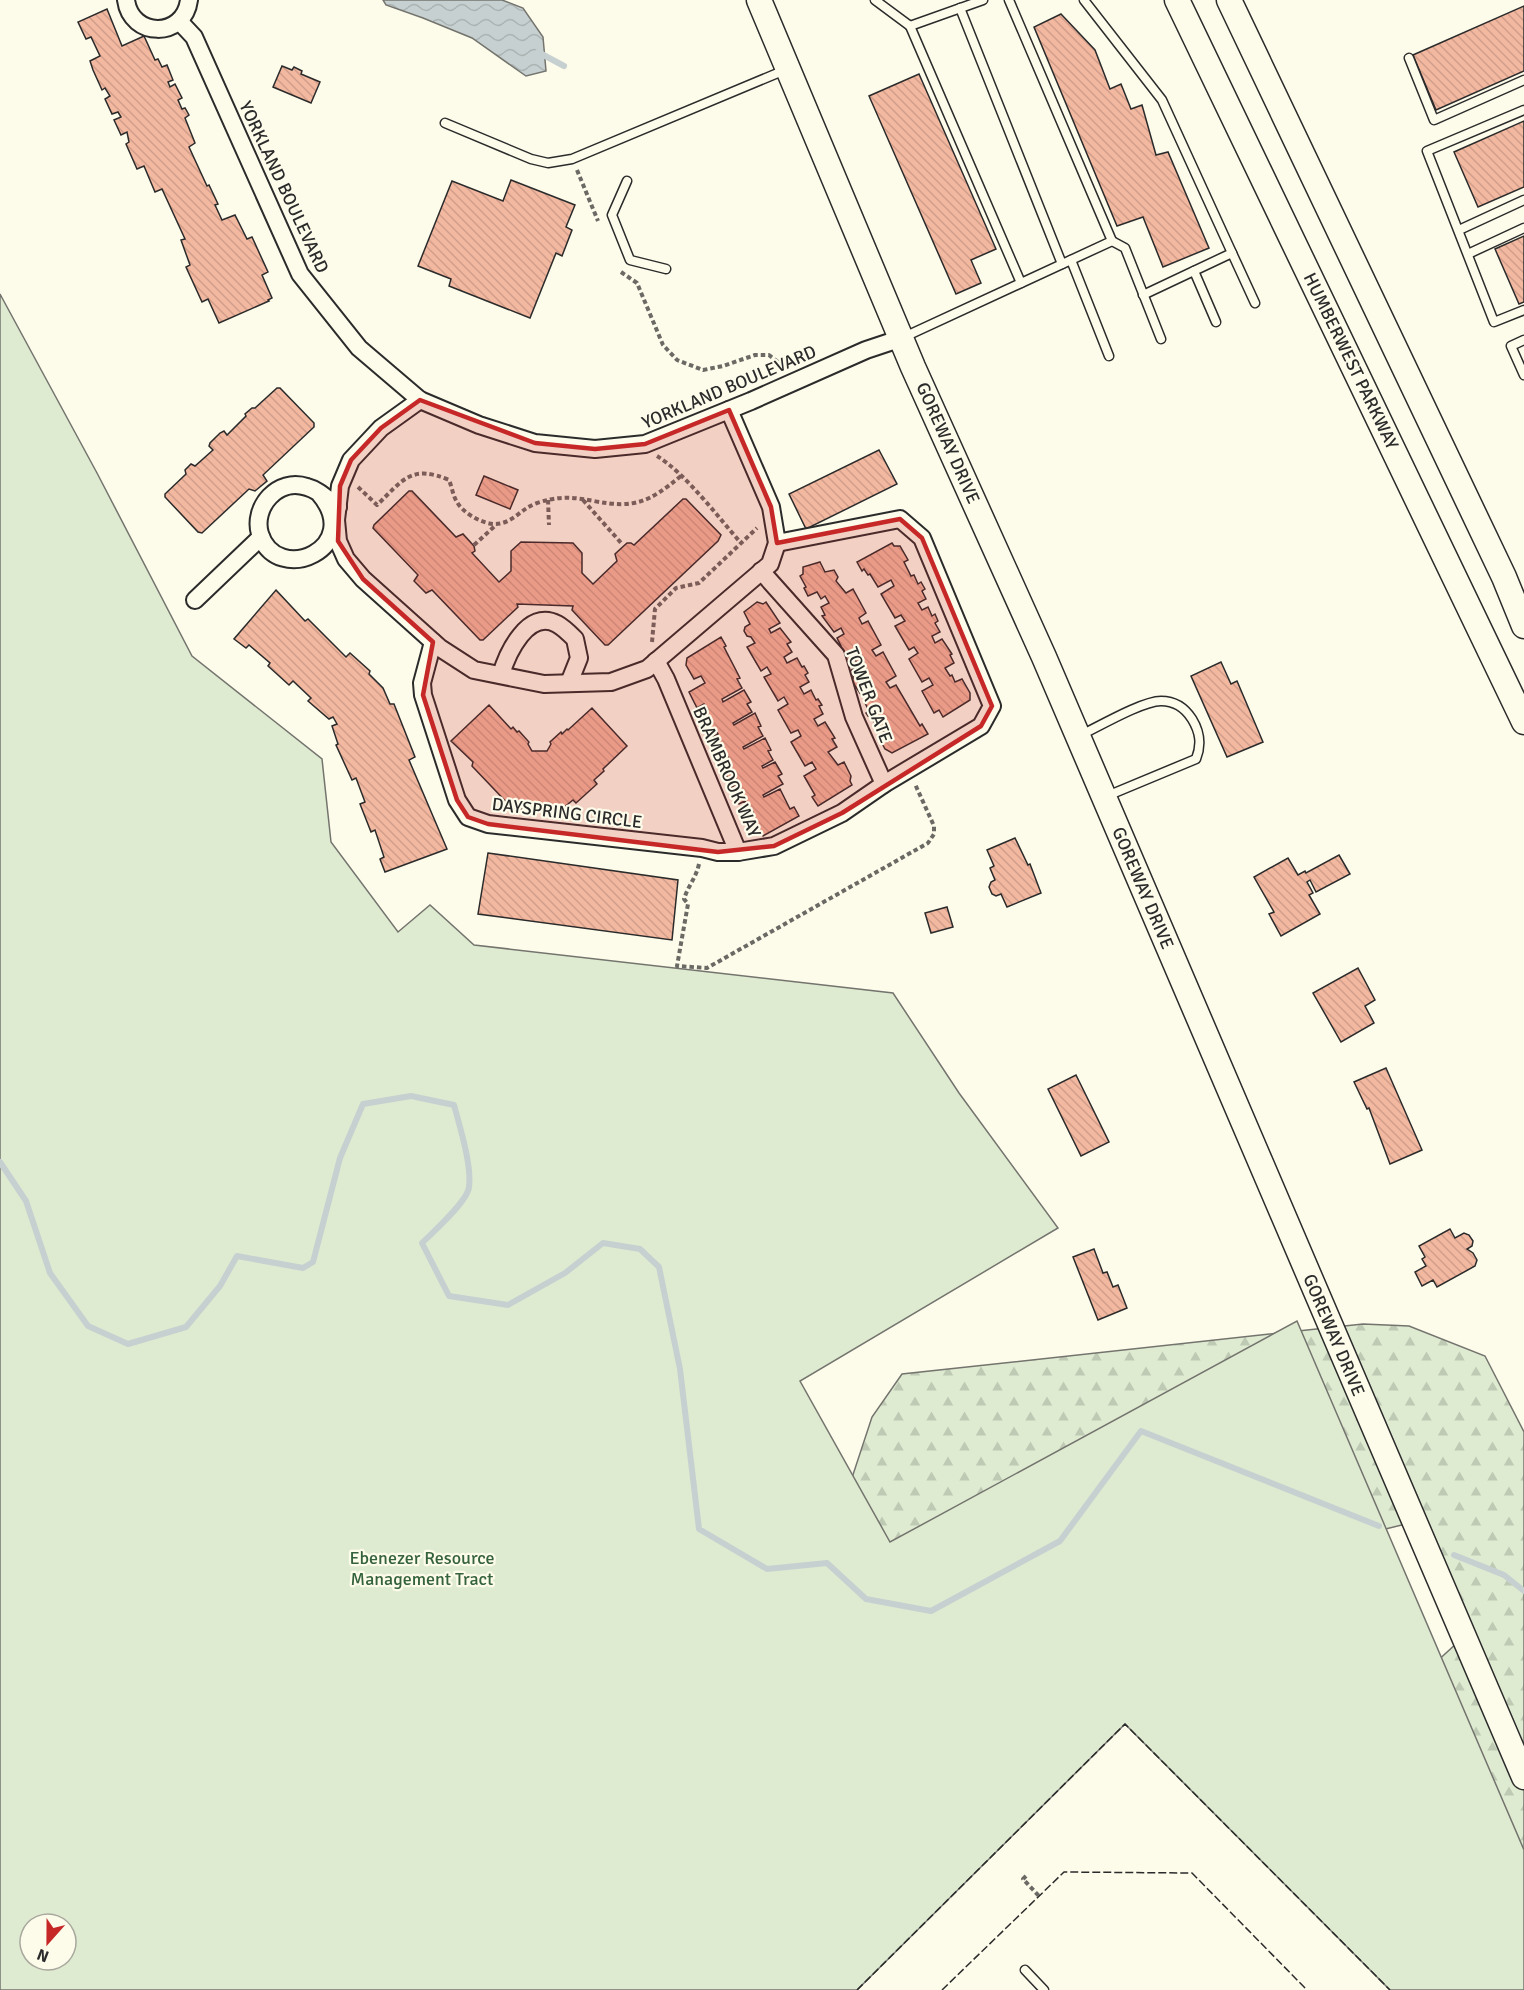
<svg xmlns="http://www.w3.org/2000/svg" width="1524" height="1990" font-family="Signika,sans-serif">
<style>
.forest{fill:url(#forest-firs);stroke:#74746e;stroke-width:1.5}
.green{fill:#deebd1;stroke:#74746e;stroke-width:1.5;fill-rule:evenodd}
.water{fill:url(#water-waves);stroke:#74746e;stroke-width:1.5}
.lines{fill:none;stroke-linecap:round;stroke-linejoin:round}
.stream{stroke:#c7d0d0;stroke-width:6}
.building{fill:url(#building-back-hatch);stroke:#2b2b2b;stroke-width:1.5}
.lane-casing{stroke:#2b2b2b;stroke-width:11}
.street-casing{stroke:#2b2b2b;stroke-width:20}
.secondary-casing{stroke:#2b2b2b;stroke-width:27}
.path{stroke:#6a6964;stroke-width:4;stroke-dasharray:4.5 3;stroke-linecap:butt}
.lane{stroke:#fdfbea;stroke-width:8}
.street{stroke:#fdfbea;stroke-width:16}
.secondary{stroke:#fdfbea;stroke-width:24}
.fence{stroke:#2b2b2b;stroke-width:1.5;stroke-dasharray:8 3;stroke-linecap:butt}
.marked{fill:#c62828;fill-opacity:0.2;stroke:#c62828;stroke-width:4.5;stroke-linejoin:round}
.labels{text-anchor:middle;stroke-width:4.5;stroke-linejoin:round;paint-order:stroke}
.street-label{font-size:18px;fill:#2b2b2b;stroke:#fdfbea}
.park-label{font-size:18px;fill:#34623c;stroke:#fdfbea}
</style>
<defs>
<pattern id="forest-firs" width="22" height="20" patternUnits="userSpaceOnUse" patternTransform="scale(1.5)"><rect width="22" height="20" fill="#deebd1"/><path d="M5 1l3.5 6h-7zM16 11l3.5 6h-7z" fill="#bfcab4"/></pattern>
<pattern id="water-waves" width="16" height="10" patternUnits="userSpaceOnUse" patternTransform="scale(1.5)"><rect width="16" height="10" fill="#c7d0d0"/><path d="M0 5q4-4 8 0t8 0" fill="none" stroke="#abb3b3"/></pattern>
<pattern id="building-back-hatch" width="6" height="6" patternUnits="userSpaceOnUse" patternTransform="scale(1.5)"><rect width="6" height="6" fill="#f2b8a0"/><path d="M-1 5l2 2M0 0l6 6M5-1l2 2" fill="none" stroke="#d09e8a"/></pattern>
</defs>
<rect width="100%" height="100%" fill="#fdfbea"/>
<!-- forest -->
<polygon class="forest" points="0,1129 845,1499 872,1417 902,1374 1363,1324 1409,1326 1485,1356 1524,1432 1524,1990 1283,1802 1458,1642 1414,1522 1361,1535 1146,1681"/>
<!-- green -->
<path class="green" d="M 0,294 L 97,473 L 192,656 L 322,759 L 331,842 L 398,932 L 430,905 L 474,945 L 893,993 L 959,1093 L 1058,1228 L 800,1381 L 890,1542 L 1297,1321 L 1524,1850 L 1524,1990 L 1390,1990 L 1125,1724 L 857,1990 L 0,1990 ZM 30,1924 L 66,1924 L 66,1960 L 30,1960 Z"/>
<!-- water -->
<polygon class="water" points="383,0 502,0 523,8 543,37 546,71 526,76 472,38 423,18 386,5"/>
<g class="lines">
<!-- stream -->
<g class="stream">
<polyline points="538,52 564,66"/>
<path d="M 0,1162 L 26,1201 L 50,1273 L 88,1326 L 128,1344 L 186,1327 L 220,1286 L 237,1256 L 303,1268 L 313,1262 L 340,1158 L 363,1104 L 411,1096 L 454,1105 C 460,1127 472,1166 469,1187 C 468,1201 433,1232 422,1243 L 449,1296 L 508,1305 L 565,1273 L 603,1243 L 640,1249 L 659,1267 L 680,1369 L 699,1529 L 767,1569 L 827,1563 L 866,1599 L 931,1611 L 1060,1541 L 1141,1431 L 1379,1526"/>
<polyline points="1454,1555 1504,1575 1524,1591"/>
</g>
</g>
<!-- building -->
<g class="building">
<polygon points="1524,6 1524,71 1436,110 1413,55"/>
<polygon points="107,9 122,46 144,36 155,60 158,59 162,67 167,65 173,80 168,82 170,87 175,84 182,98 178,100 182,109 185,108 189,115 185,118 195,143 189,147 207,186 209,185 218,204 215,205 222,220 235,215 247,239 252,237 268,272 262,275 272,298 268,300 269,301 219,323 208,299 202,302 186,267 190,265 181,240 185,239 162,189 155,192 144,166 137,169 126,144 129,142 127,132 121,135 114,120 121,117 118,112 112,114 105,99 110,96 105,88 102,90 93,70 90,61 100,56 91,37 86,39 78,22"/>
<polygon points="1061,14 1095,50 1110,89 1121,84 1131,109 1142,105 1156,155 1168,152 1209,248 1163,267 1143,217 1117,226 1034,27"/>
<polygon points="282,66 292,70 294,67 302,71 301,74 320,82 311,103 273,87"/>
<polygon points="919,74 996,249 971,260 981,283 956,294 869,96"/>
<polygon points="1524,121 1524,187 1478,207 1454,152"/>
<polygon points="511,180 575,205 566,227 572,230 562,256 556,253 530,318 449,286 451,279 418,266 452,181 503,201"/>
<polygon points="1524,236 1524,302 1519,304 1495,249"/>
<polygon points="277,388 280,388 314,423 314,427 263,475 267,481 255,491 249,489 202,533 198,532 165,497 165,494 186,474 185,470 191,464 195,466 213,450 209,446 210,443 220,433 224,431 227,435 246,416 245,414 252,408 255,408"/>
<polygon points="879,450 897,484 806,529 789,494"/>
<polygon points="484,476 518,490 510,509 476,495"/>
<polygon points="409,491 412,491 456,537 463,534 474,546 475,551 472,553 499,582 511,571 511,551 521,542 573,543 582,553 582,573 593,584 617,561 615,554 627,543 631,543 634,545 683,499 686,499 721,535 718,541 608,645 605,645 572,610 573,606 517,604 518,607 483,640 480,640 432,590 426,593 414,581 418,575 373,528 374,525"/>
<polygon points="892,543 894,546 900,546 908,560 904,562 911,576 914,575 918,584 921,582 925,589 922,591 926,599 918,603 922,610 928,607 932,616 935,614 938,621 935,623 940,632 932,636 935,643 942,639 952,654 950,655 954,663 945,668 950,676 952,675 955,682 962,679 970,693 970,700 943,717 939,710 934,713 922,691 933,685 929,678 922,682 909,659 918,653 914,647 909,650 895,626 905,621 901,615 895,618 881,594 894,586 891,580 878,587 870,574 868,575 864,569 862,571 857,562"/>
<polygon points="820,562 825,572 834,570 838,577 836,581 846,593 853,589 866,613 859,618 862,624 868,621 881,645 872,650 876,656 883,652 896,676 886,682 890,688 896,685 920,726 922,724 928,734 892,753 885,749 878,736 884,733 880,726 877,727 870,715 868,716 866,713 869,711 865,703 872,698 869,692 862,696 851,680 854,678 850,671 858,666 855,659 848,663 837,648 841,646 837,638 844,634 841,628 834,632 822,616 825,615 821,607 829,603 825,596 821,599 817,592 808,596 804,588 806,587 800,576 803,574 803,567"/>
<polygon points="276,590 305,621 308,619 346,657 350,653 370,671 369,674 383,688 390,704 394,704 415,757 409,760 447,849 385,872 380,859 384,857 375,830 371,832 360,804 365,802 356,778 352,780 336,745 338,744 332,726 337,724 333,717 329,719 308,701 311,698 293,681 289,685 268,666 270,663 249,645 246,648 234,639"/>
<polygon points="757,602 763,604 766,602 780,623 769,629 771,633 780,628 791,642 787,644 792,652 784,657 787,663 797,658 802,667 804,666 808,673 805,675 809,682 800,687 804,694 811,690 816,700 818,699 822,705 819,706 823,714 814,719 818,726 825,722 835,738 832,739 837,747 828,752 838,765 844,762 851,776 850,781 852,785 818,806 812,797 815,795 804,776 816,769 812,762 805,766 791,742 801,736 798,730 791,733 778,710 788,704 784,697 778,701 764,677 771,674 767,667 761,671 747,647 755,643 751,637 747,636 744,631 745,627 750,624 744,612"/>
<polygon points="721,637 726,646 724,647 740,678 737,679 742,688 722,699 723,702 744,690 751,702 747,704 752,712 733,723 734,725 755,713 761,726 758,727 763,736 743,747 744,749 765,738 771,750 768,751 773,760 762,766 763,768 775,762 782,774 778,776 783,784 763,795 764,797 780,789 790,809 794,807 799,816 763,836 761,832 755,830 748,818 754,814 751,808 749,808 745,801 739,804 730,788 738,783 735,777 729,780 720,764 729,759 725,752 719,756 709,739 718,734 715,729 708,732 699,715 708,710 704,704 697,708 689,692 705,683 701,676 694,679 686,665 687,658"/>
<polygon points="1221,662 1231,684 1237,681 1263,742 1227,757 1191,676"/>
<polygon points="489,705 511,729 513,727 517,732 519,731 529,742 528,744 532,751 547,751 551,744 550,742 561,732 562,734 567,729 568,730 592,708 627,746 603,769 604,771 594,780 597,784 576,803 573,800 557,813 555,811 520,809 518,812 513,806 512,808 472,766 473,762 451,741"/>
<polygon points="1015,838 1028,865 1030,864 1041,893 1007,907 1001,894 996,896 992,894 989,887 991,882 995,880 990,868 994,866 987,850"/>
<polygon points="488,853 678,880 672,940 478,914"/>
<polygon points="1339,855 1350,874 1316,892 1310,880 1307,882 1313,893 1309,895 1320,914 1281,936 1269,914 1274,912 1254,877 1288,858 1298,875 1305,871 1306,873"/>
<polygon points="947,907 953,927 931,933 925,913"/>
<polygon points="1358,968 1375,1000 1365,1006 1374,1023 1341,1042 1313,993"/>
<polygon points="1386,1068 1422,1150 1390,1164 1369,1108 1367,1109 1354,1082"/>
<polygon points="1076,1075 1109,1142 1081,1156 1048,1089"/>
<polygon points="1450,1229 1455,1238 1464,1233 1469,1235 1473,1241 1472,1246 1467,1249 1473,1253 1477,1260 1475,1266 1437,1287 1433,1280 1422,1286 1415,1272 1426,1266 1422,1259 1425,1257 1419,1246"/>
<polygon points="1094,1249 1103,1273 1107,1272 1113,1287 1118,1285 1127,1308 1098,1320 1073,1257"/>
</g>
<g class="lines">
<!-- lane casing -->
<g class="lane-casing">
<g id="lane">
<polyline points="875,0 910,26 983,0"/>
<polyline points="1084,0 1162,100 1232,253"/>
<polyline points="960,8 1062,264"/>
<polyline points="910,26 1021,283"/>
<polyline points="1409,58 1434,120 1524,80"/>
<polyline points="1524,110 1427,151 1494,322 1524,310"/>
<polyline points="445,123 531,159 548,163 572,159 785,70"/>
<polyline points="627,181 612,215 630,260 666,269"/>
<polyline points="1459,230 1524,200"/>
<polyline points="1112,241 1125,248 1161,339"/>
<polyline points="1468,254 1524,228"/>
<polyline points="1071,260 1109,356"/>
<polyline points="1194,271 1216,322"/>
<polyline points="1143,295 1232,253 1255,303"/>
<polyline points="902,338 1112,241 1009,0"/>
<polyline points="1524,340 1511,346 1524,375"/>
<path d="M 1079,736 C 1098,727 1142,701 1161,701 C 1175,701 1185,708 1192,719 C 1200,732 1202,744 1196,759 L 1107,796"/>
<polyline points="1025,1970 1044,1990"/>
</g>
</g>
<!-- street casing -->
<g class="street-casing">
<g id="street">
<path d="M 126,0 C 131,38 184,39 189,0"/>
<polyline points="179,21 194,37 300,274 359,348 420,400 479,425 535,443 595,449 645,444 751,401 866,350 902,338"/>
<polyline points="420,400 381,428 351,460 340,486 336,520 338,541 346,559 363,579 440,648 474,670 544,684 611,682 647,669 770,564 777,543 771,507 729,410"/>
<path d="M 319,493 C 366,548 277,587 260,534 C 252,507 278,477 307,487 C 319,490 328,500 338,507"/>
<polyline points="761,571 836,655 854,717 884,784"/>
<polyline points="195,600 261,537"/>
<polyline points="433,642 422,683 423,695 457,800 468,817 488,824 702,848 718,852 738,852"/>
<polyline points="656,661 666,679 738,852 774,846 842,813 884,784 981,726 992,706 922,538 900,519 777,543"/>
<path d="M 501,675 C 507,654 528,608 557,624 C 563,627 570,634 575,639 L 579,658 L 569,683"/>
</g>
</g>
<!-- secondary casing -->
<g class="secondary-casing">
<g id="secondary">
<polyline points="759,0 913,367 1044,657 1524,1777"/>
<polyline points="1177,0 1524,722"/>
<polyline points="1229,0 1504,577 1524,626"/>
</g>
</g>
<!-- path -->
<g class="path">
<polyline points="577,170 598,221"/>
<polyline points="621,272 637,283 663,345 677,360 703,370 723,366 755,355 769,355 778,362 782,370"/>
<path d="M 657,456 C 685,473 719,518 741,543"/>
<path d="M 358,487 L 377,505 C 403,480 411,464 449,480 C 452,487 453,496 457,502 C 463,513 482,524 495,524 C 509,524 517,514 527,508 C 533,504 542,501 548,500 C 564,496 578,498 594,501 C 635,509 649,502 681,476"/>
<polyline points="548,500 549,525"/>
<polyline points="583,500 622,544"/>
<polyline points="474,545 496,525"/>
<polyline points="652,642 655,609 676,588 699,583 757,528"/>
<path d="M 699,864 C 696,878 688,886 684,899 L 688,904 L 677,966 L 707,968 L 928,843 L 934,834 L 934,826 L 915,784"/>
<polyline points="1026,1876 1023,1879 1039,1896"/>
</g>
<!-- lane -->
<use href="#lane" class="lane"/>
<!-- street -->
<use href="#street" class="street"/>
<!-- secondary -->
<use href="#secondary" class="secondary"/>
<!-- fence -->
<g class="fence">
<polyline points="857,1990 1125,1724 1390,1990"/>
<polyline points="942,1990 1064,1872 1192,1873 1307,1990"/>
</g>
</g>
<!-- marked area -->
<path class="marked" d="M 420,400 L 535,443 L 595,449 L 645,444 L 729,410 L 771,507 L 777,543 L 900,519 L 922,538 L 992,706 L 981,726 L 842,813 L 774,846 L 718,852 L 488,824 L 468,817 L 457,800 L 423,695 L 433,642 L 363,579 L 338,541 L 340,486 L 351,460 L 381,428 Z"/>
<g class="labels">
<!-- street labels -->
<g class="street-label">
<text transform="translate(284 187) rotate(65)" y="6">YORKLAND BOULEVARD</text>
<text transform="translate(1351 361) rotate(64)" y="6">HUMBERWEST PARKWAY</text>
<text transform="translate(729 387) rotate(-23)" y="6">YORKLAND BOULEVARD</text>
<text transform="translate(948 443) rotate(66)" y="6">GOREWAY DRIVE</text>
<text transform="translate(869 695) rotate(69)" y="6">TOWER GATE</text>
<text transform="translate(727 772) rotate(66)" y="6">BRAMBROOK WAY</text>
<text transform="translate(567 813) rotate(7)" y="6">DAYSPRING CIRCLE</text>
<text transform="translate(1143 888) rotate(67)" y="6">GOREWAY DRIVE</text>
<text transform="translate(1334 1335) rotate(67)" y="6">GOREWAY DRIVE</text>
</g>
<!-- park labels -->
<g class="park-label">
<text x="422" y="1564">Ebenezer Resource<tspan x="422" dy="21">Management Tract</tspan></text>
</g>
</g>
<!-- north arrow -->
<g transform="translate(48 1942) rotate(201)"><circle r="28" fill="#fdfbea" stroke="#a9a89e" stroke-width="1.5"/>
<path d="M0-4.5L10 22L0 15L-10 22Z" fill="#c62828"/>
<text y="-9" font-size="16" font-weight="bold" text-anchor="middle" fill="#2b2b2b">N</text>
</g>
</svg>
